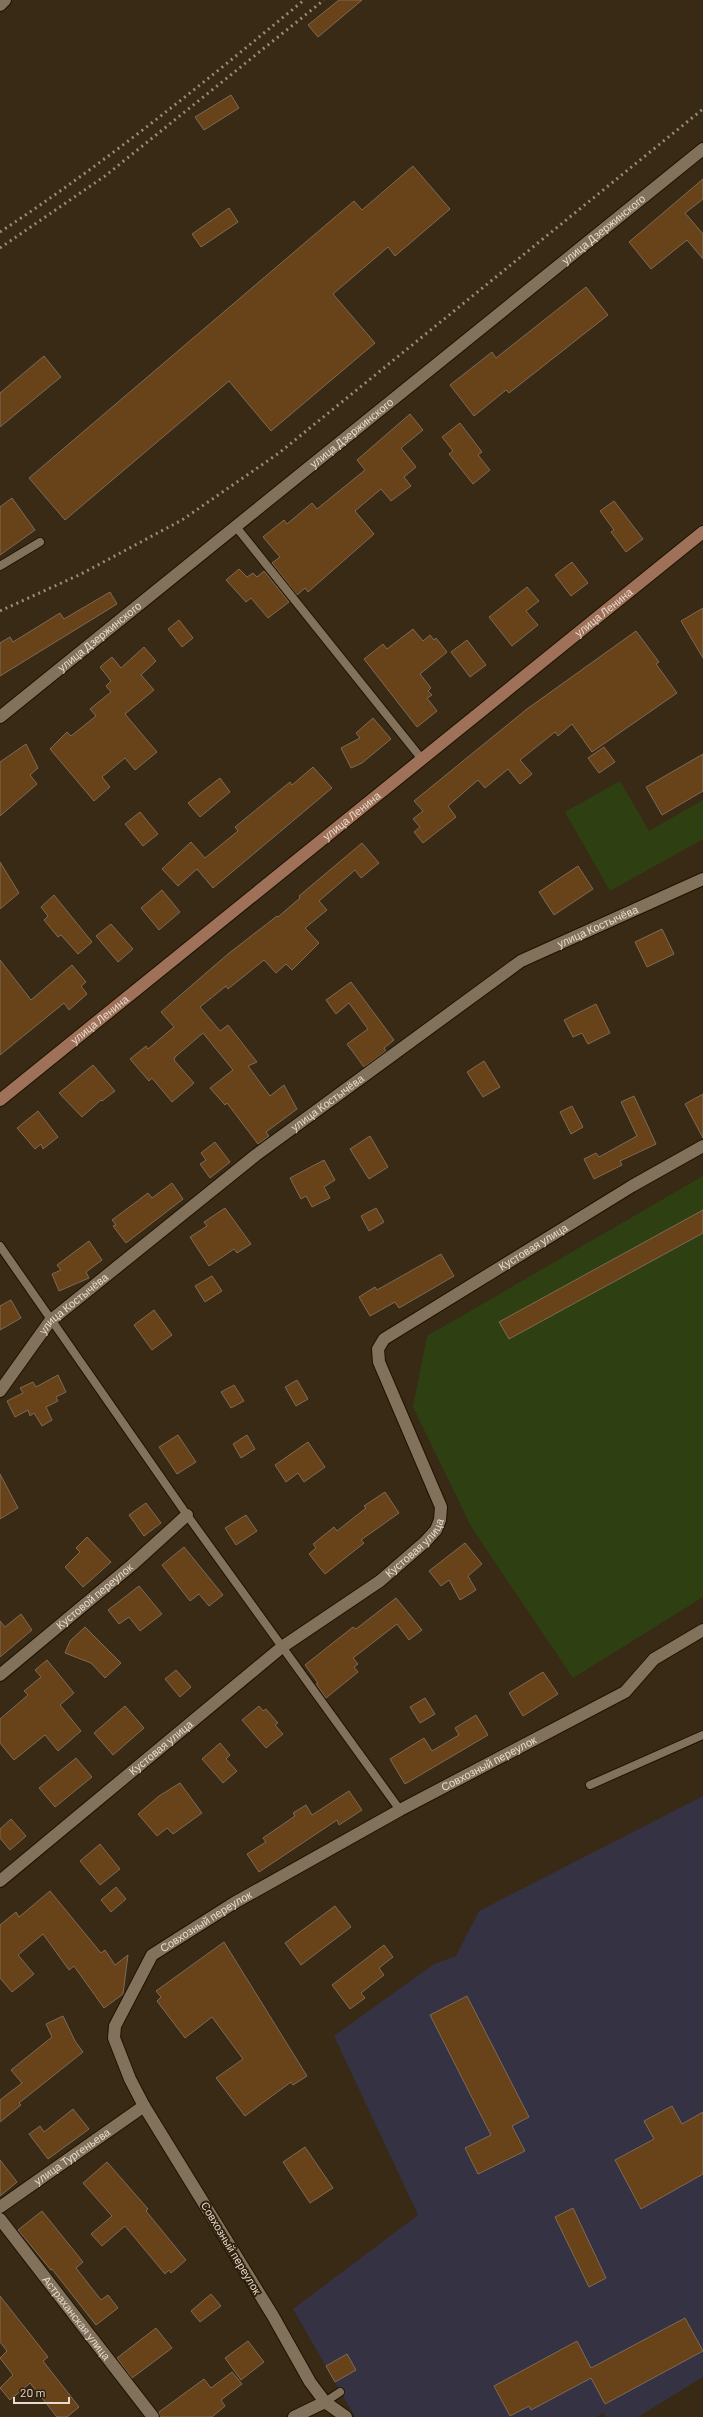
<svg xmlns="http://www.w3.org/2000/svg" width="703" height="2417" font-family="Barlow,sans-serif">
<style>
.industrial{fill:#343243}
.green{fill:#2e4012}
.building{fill:#684218;stroke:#7f6a56}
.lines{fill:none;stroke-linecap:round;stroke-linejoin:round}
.lane-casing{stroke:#1f1201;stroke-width:10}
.street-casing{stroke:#1f1201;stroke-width:14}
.secondary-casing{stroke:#1f1201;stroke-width:14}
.lane{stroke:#82725b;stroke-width:8}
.street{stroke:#82725b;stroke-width:12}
.secondary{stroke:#9f7158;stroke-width:12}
.rail{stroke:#978b7b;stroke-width:3;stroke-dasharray:2 4;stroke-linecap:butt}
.labels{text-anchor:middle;stroke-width:4;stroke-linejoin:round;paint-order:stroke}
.street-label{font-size:11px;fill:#e5dbcf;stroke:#2e200c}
</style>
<rect width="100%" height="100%" fill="#382a15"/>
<!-- industrial -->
<polygon class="industrial" points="703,1796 703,2377 638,2417 606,2417 603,2413 597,2417 355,2417 293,2309 418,2215 334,2036 434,1964 456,1956 479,1911"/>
<!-- green -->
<g class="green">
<polygon points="620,781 649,831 703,800 703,839 610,891 565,812"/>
<polygon points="703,1176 703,1597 573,1678 472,1528 413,1407 427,1336"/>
</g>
<!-- building -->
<g class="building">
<polygon points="339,0 362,0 318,37 308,25"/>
<polygon points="231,95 239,108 204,130 195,117"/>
<polygon points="413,166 450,209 395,256 388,247 333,294 375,343 271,431 229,381 65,520 29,478 354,201 362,210"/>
<polygon points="703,179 703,199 685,213 703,234 703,259 687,240 651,269 629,242"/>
<polygon points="229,208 238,222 201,247 192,234"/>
<polygon points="586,287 608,315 509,393 506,390 474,416 450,385 492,352 496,358"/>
<polygon points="44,356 61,377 0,427 0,393"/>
<polygon points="410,414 423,430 401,448 416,467 404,477 411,486 391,501 381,489 355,511 374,534 308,592 305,588 297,595 272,563 280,557 263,537 284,520 287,524 312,503 317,509 365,470 357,460"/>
<polygon points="460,423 482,452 478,455 490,470 473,484 449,454 453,451 442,437"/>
<polygon points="12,498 35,530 0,555 0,507"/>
<polygon points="614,501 643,539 626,552 611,532 614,530 600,511"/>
<polygon points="572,562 588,583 571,596 555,575"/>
<polygon points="239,569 247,577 253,573 257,577 264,571 289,602 268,618 251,598 246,602 226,580"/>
<polygon points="527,587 539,601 526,611 538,625 512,646 489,617"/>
<polygon points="110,592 117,604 0,676 0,643 10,637 13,642 60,613 64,619"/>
<polygon points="703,608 703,658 681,621"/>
<polygon points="179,620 193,638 182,647 168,629"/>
<polygon points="413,629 423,641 430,635 434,640 436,638 447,652 420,674 431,688 428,691 432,695 427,698 437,711 417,727 364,659 383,644 387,649"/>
<polygon points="636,631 659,662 656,664 677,693 592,752 572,724 558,736 555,732 520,760 532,774 520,784 508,769 485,788 478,780 448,806 456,817 423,843 414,832 420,827 413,819 423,811 414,801 527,709"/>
<polygon points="467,640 486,665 470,677 451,652"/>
<polygon points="144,647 156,661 141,675 154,690 125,714 157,752 135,770 125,758 102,777 110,787 94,801 50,749 67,732 71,736 96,716 90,709 111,692 106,686 111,681 100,667 112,657 121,668"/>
<polygon points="373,718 391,739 362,763 351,768 341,748 360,738 356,733"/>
<polygon points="26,744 38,768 30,775 37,784 0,816 0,762"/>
<polygon points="604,747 615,762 599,773 588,758"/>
<polygon points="703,754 703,791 662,815 646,787"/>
<polygon points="313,767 332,788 213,888 197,869 178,886 162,869 191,842 205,858 238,831 235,827 290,782 292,785"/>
<polygon points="220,778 230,792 200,817 188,803"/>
<polygon points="140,812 158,834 143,846 125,824"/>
<polygon points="362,843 379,863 361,878 355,870 319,901 327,910 305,928 319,943 292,970 286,964 276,973 264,960 228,989 226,986 200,1007 220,1031 228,1025 257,1062 248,1066 270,1096 284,1085 297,1109 266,1132 269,1136 258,1144 227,1103 225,1105 210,1088 233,1070 203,1033 175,1057 174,1060 194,1083 172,1102 152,1078 149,1081 130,1059 146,1046 148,1049 174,1027 161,1012 228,954 277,916 278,917 300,898 299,896"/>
<polygon points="0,862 19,893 0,909"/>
<polygon points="578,866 593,889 554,915 539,892"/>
<polygon points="162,890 180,912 159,930 141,908"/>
<polygon points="54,895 92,942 78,954 61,935 58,937 44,920 48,916 41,907"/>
<polygon points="111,924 133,949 118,962 96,936"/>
<polygon points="662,929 674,954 647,967 635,942"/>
<polygon points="0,960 31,1000 72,965 86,982 81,986 87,994 69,1010 64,1003 0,1055"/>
<polygon points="351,982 394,1040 384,1048 386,1051 364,1067 347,1044 368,1029 349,1003 336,1014 326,1000"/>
<polygon points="596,1004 610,1033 588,1044 582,1033 573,1037 564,1020"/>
<polygon points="484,1061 500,1087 483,1097 467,1072"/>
<polygon points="93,1065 115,1091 102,1101 101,1100 82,1117 59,1093"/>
<polygon points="703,1094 703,1138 685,1104"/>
<polygon points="634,1096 656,1144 620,1161 622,1165 594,1179 584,1159 596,1153 599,1157 637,1136 621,1102"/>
<polygon points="572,1106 583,1127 571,1134 560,1112"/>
<polygon points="38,1111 58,1137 43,1149 41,1144 35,1149 17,1128"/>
<polygon points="370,1136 388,1167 369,1179 350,1149"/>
<polygon points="215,1142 230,1162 210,1178 200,1164 206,1160 201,1153"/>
<polygon points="324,1160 335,1180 324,1187 330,1198 312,1207 306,1196 301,1199 290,1178"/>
<polygon points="172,1183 183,1199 126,1243 113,1226 116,1225 112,1220 148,1193 152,1198"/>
<polygon points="225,1208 251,1244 237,1253 234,1249 209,1266 190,1237 207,1226 204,1222"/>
<polygon points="376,1208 384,1222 369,1231 361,1216"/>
<polygon points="703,1210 703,1233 509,1339 499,1322"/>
<polygon points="89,1241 102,1260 86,1272 89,1278 59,1291 52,1274 61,1270 57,1265"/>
<polygon points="441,1254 454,1276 399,1308 395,1302 370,1316 359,1297 375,1287 377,1290"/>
<polygon points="212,1276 222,1291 205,1302 195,1286"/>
<polygon points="11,1300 21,1318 0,1330 0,1306"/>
<polygon points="154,1310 172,1335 152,1350 134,1325"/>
<polygon points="58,1375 66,1392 56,1397 58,1401 46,1407 52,1420 42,1426 34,1413 30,1416 28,1410 15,1417 7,1401 23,1393 20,1388 33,1382 36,1387"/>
<polygon points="297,1380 308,1399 296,1406 285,1387"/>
<polygon points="234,1385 244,1401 231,1408 221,1392"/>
<polygon points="178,1435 196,1462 177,1474 159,1447"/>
<polygon points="247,1435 255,1449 241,1458 233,1444"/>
<polygon points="308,1442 325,1467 304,1482 298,1473 286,1482 275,1465"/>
<polygon points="0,1474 18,1508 0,1519"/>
<polygon points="385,1492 399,1513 361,1540 364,1543 325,1574 309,1554 316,1548 313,1544 334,1527 337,1531 366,1508 364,1506"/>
<polygon points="146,1503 161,1523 144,1536 129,1515"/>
<polygon points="246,1515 257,1531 236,1545 225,1528"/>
<polygon points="87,1537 111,1562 83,1587 65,1567 80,1552 76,1548"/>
<polygon points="465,1543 482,1564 468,1576 476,1590 460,1600 449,1580 441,1586 429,1571"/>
<polygon points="184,1547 223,1595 209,1606 199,1594 190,1601 162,1565"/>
<polygon points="139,1586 162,1614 140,1631 129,1617 119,1624 108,1610"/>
<polygon points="396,1598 422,1630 409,1640 397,1624 353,1658 358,1664 354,1667 358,1672 326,1698 316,1684 318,1683 305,1665 353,1627 356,1629"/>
<polygon points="21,1614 32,1630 0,1657 0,1621 5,1627"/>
<polygon points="85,1627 121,1663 105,1678 91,1663 65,1653 70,1641"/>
<polygon points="47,1660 74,1693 60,1705 81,1731 58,1751 45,1735 14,1760 0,1743 0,1719 28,1695 24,1691 41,1677 35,1670"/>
<polygon points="176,1670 191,1687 180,1697 165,1679"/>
<polygon points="543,1672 558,1694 523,1716 509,1693"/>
<polygon points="425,1698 435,1714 420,1723 410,1707"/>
<polygon points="125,1706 144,1728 113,1755 94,1733"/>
<polygon points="259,1706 263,1711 266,1709 278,1723 275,1725 283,1734 266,1748 242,1720"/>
<polygon points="476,1715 488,1735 405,1784 390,1759 424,1738 432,1751 459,1735 455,1728"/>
<polygon points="220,1743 230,1755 226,1759 237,1771 223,1783 202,1759"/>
<polygon points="76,1758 92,1777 55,1807 39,1788"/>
<polygon points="180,1783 202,1813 173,1834 167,1828 157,1836 138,1814 159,1796"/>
<polygon points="349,1791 362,1810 339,1825 337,1820 259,1872 247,1854 266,1842 263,1838 295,1816 293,1813 306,1805 312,1815"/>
<polygon points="11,1819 26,1836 10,1850 0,1838 0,1829"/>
<polygon points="100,1844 120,1869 100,1885 80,1861"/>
<polygon points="116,1887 126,1899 111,1912 101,1900"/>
<polygon points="50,1891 101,1953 105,1950 115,1965 128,1955 123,1994 104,2008 74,1966 69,1970 43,1934 18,1955 34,1974 12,1992 0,1978 0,1925 16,1912 19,1917"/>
<polygon points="335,1906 351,1927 301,1965 285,1943"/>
<polygon points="224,1942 307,2076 293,2085 291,2082 245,2116 216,2078 243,2059 212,2017 185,2038 157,2001 161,1997 156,1991"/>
<polygon points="384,1945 393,1957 379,1968 384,1975 361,1993 365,1998 350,2009 332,1985"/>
<polygon points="467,1996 529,2117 512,2126 525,2151 478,2174 465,2148 491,2135 430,2015"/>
<polygon points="63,2016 75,2041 83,2052 19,2103 21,2105 0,2122 0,2100 22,2083 11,2070 52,2037 46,2024"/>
<polygon points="672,2106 682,2124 703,2112 703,2174 641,2209 615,2160 654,2139 644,2121"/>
<polygon points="73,2109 89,2129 48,2159 29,2134 40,2126 44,2132"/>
<polygon points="305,2147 333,2188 310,2203 283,2162"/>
<polygon points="0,2160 17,2182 0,2196"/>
<polygon points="107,2162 148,2209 146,2211 186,2260 171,2273 169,2270 165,2274 125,2226 102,2246 91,2234 112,2216 83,2183"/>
<polygon points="573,2208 606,2278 589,2287 555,2217"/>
<polygon points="42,2211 83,2262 76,2268 101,2300 108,2295 118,2308 96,2325 52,2269 51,2270 18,2230"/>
<polygon points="211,2294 221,2306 200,2322 191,2311"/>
<polygon points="0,2296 48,2357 43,2361 79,2407 67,2417 57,2417 30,2383 10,2400 0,2388 13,2375 0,2358 7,2351 0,2342"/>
<polygon points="685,2318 703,2351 605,2404 591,2378 531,2410 529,2406 510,2416 494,2386 577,2341 591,2368"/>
<polygon points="156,2328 172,2348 132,2378 117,2358"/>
<polygon points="248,2341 264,2362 241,2380 225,2358"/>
<polygon points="347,2354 356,2370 335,2382 326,2366"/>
<polygon points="232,2372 242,2384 221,2400 225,2406 212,2417 160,2417 159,2412 204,2379 211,2388"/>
</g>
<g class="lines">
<!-- lane casing -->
<g class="lane-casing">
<g id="lane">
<polyline points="237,528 421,758"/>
<polyline points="0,566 40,542"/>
<polyline points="0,1246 187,1515 400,1810"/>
<polyline points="590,1785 703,1735"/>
<polyline points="325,2402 340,2392"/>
</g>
</g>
<!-- street casing -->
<g class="street-casing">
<g id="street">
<polyline points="0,5 5,0"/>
<path id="s1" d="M 0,717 L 703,149"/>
<path id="s2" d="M 0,1391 L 50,1321 L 256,1155 L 521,961 L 703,879"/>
<path id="s3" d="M 0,1675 L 132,1565 L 187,1515"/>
<path id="s4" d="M 0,1881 L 282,1647 L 380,1581 L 425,1542 L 436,1530 L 440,1520 L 441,1507 L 379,1362 L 378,1349 L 384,1339 L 632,1186 L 703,1146"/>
<path id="s5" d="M 0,2207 L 144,2106"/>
<path id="s6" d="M 0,2219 L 153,2417"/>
<polyline points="294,2417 325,2402"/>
<path id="s7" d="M 346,2417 L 325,2402 L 310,2382 L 273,2316 L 144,2106 L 130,2079 L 114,2038 L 115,2026 L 152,1955 L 234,1903 L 400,1810 L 625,1692 L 654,1659 L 703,1630"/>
</g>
</g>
<!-- secondary casing -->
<g class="secondary-casing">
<g id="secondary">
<path id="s8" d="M 0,1100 L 703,532"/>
</g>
</g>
<!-- lane -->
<use href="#lane" class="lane"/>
<!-- street -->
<use href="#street" class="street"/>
<!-- secondary -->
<use href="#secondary" class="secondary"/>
<!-- rail -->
<g class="rail">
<path d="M 0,232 C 107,162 206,81 304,0"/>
<polyline points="0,248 105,176 324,0"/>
<polyline points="0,611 81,574 182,520 279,453 703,109"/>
</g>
</g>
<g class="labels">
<!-- street labels -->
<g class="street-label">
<text dy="4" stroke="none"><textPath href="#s1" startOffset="776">улица Дзержинского</textPath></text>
<text dy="4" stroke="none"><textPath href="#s1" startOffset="452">улица Дзержинского</textPath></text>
<text dy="4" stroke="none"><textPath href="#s8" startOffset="776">улица Ленина</textPath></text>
<text dy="4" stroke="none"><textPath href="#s1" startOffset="128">улица Дзержинского</textPath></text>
<text dy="4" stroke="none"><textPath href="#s8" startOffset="452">улица Ленина</textPath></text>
<text dy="4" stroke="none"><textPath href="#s2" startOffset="763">улица Костычёва</textPath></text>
<text dy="4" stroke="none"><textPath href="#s8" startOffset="128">улица Ленина</textPath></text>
<text dy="4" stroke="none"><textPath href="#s2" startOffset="439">улица Костычёва</textPath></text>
<text dy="4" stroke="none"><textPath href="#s4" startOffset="942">Кустовая улица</textPath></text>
<text dy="4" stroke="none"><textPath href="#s2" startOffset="115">улица Костычёва</textPath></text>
<text dy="4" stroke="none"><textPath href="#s4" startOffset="533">Кустовая улица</textPath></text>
<text dy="4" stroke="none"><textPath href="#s3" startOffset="123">Кустовой переулок</textPath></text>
<text dy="4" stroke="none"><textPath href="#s4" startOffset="209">Кустовая улица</textPath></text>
<text dy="4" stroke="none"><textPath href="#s7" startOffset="927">Совхозный переулок</textPath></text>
<text dy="4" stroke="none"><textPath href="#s7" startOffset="603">Совхозный переулок</textPath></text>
<text dy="4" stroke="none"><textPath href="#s5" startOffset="88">улица Тургеньева</textPath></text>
<text transform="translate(231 2248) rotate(59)" y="4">Совхозный переулок</text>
<text dy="4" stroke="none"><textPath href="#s6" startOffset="125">Астраханская улица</textPath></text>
</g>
</g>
<!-- scale -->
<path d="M14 2397v6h55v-6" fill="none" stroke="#e5dbcf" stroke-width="2"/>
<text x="20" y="2397" font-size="12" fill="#e5dbcf" stroke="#2e200c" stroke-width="3" paint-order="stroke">20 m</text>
</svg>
